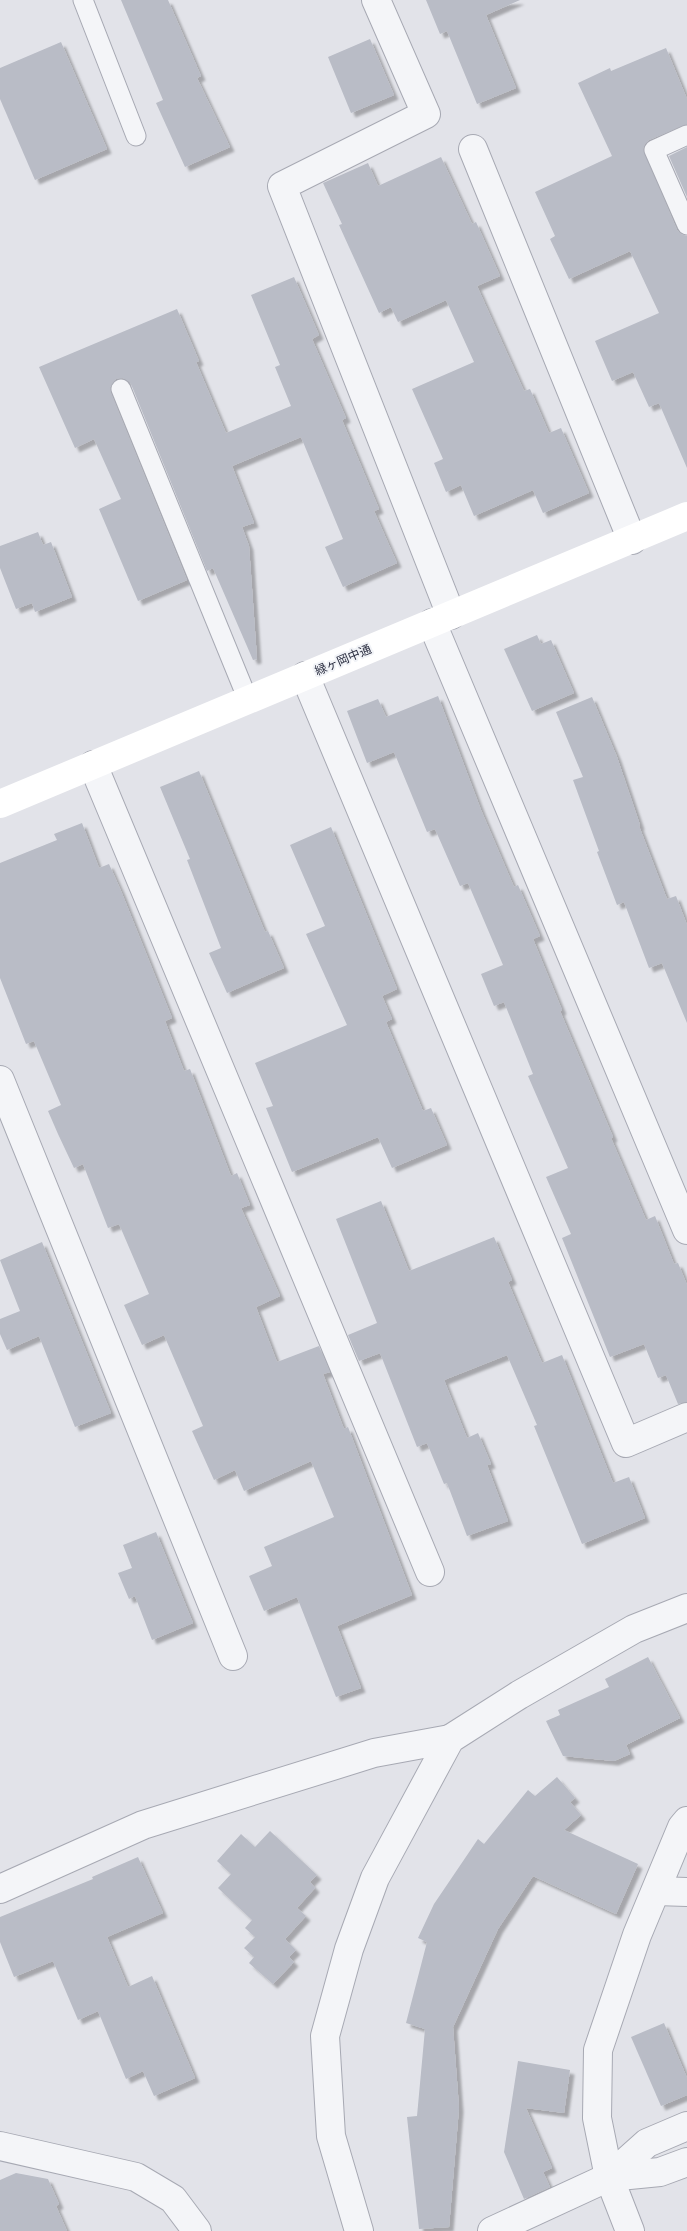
<svg xmlns="http://www.w3.org/2000/svg" width="687" height="2231" font-family="'Golos Text','Noto Sans JP',sans-serif">
<style>
.building{fill:#b9bcc6;filter:url(#shadow)}
.lines{fill:none;stroke-linecap:round;stroke-linejoin:round}
.lane-casing{stroke:#a7a9b3;stroke-width:21}
.street-casing{stroke:#a7a9b3;stroke-width:30}
.lane{stroke:#f4f5f8;stroke-width:19}
.street{stroke:#f4f5f8;stroke-width:28}
.secondary{stroke:#fff;stroke-width:28}
.labels{text-anchor:middle;stroke-width:4;stroke-linejoin:round;paint-order:stroke}
.street-label{font-size:12px;fill:#2b2e40;stroke:#f1f3f7}
</style>
<defs>
<filter id="shadow"><feDropShadow dx="4.5" dy="4.5" stdDeviation="1" flood-color="#0004"/></filter>
</defs>
<rect width="100%" height="100%" fill="#e2e3e9"/>
<!-- building -->
<g class="building">
<polygon points="121,0 168,0 201,76 197,78 230,147 185,167 156,103 163,100"/>
<polygon points="426,0 520,0 486,15 516,88 477,104 447,31 440,34"/>
<polygon points="370,39 394,95 351,113 328,57"/>
<polygon points="61,42 107,149 35,180 0,99 0,68"/>
<polygon points="666,48 687,99 687,124 649,140 645,144 643,149 677,230 681,234 687,236 687,468 659,403 649,407 633,372 612,381 595,341 659,313 630,251 569,279 550,239 555,236 535,192 612,156 578,83 610,68 611,71"/>
<polygon points="687,147 687,197 669,156"/>
<polygon points="441,157 472,224 476,222 500,276 477,286 524,391 530,389 549,433 561,428 589,493 543,513 533,490 474,516 461,485 446,492 434,463 443,459 412,389 474,362 446,300 398,322 391,307 379,313 339,225 342,224 323,183 368,163 378,186"/>
<polygon points="294,277 319,335 312,339 346,418 342,420 379,509 374,511 397,563 343,587 325,547 343,539 301,437 232,466 254,523 242,527 249,546 257,659 253,660 213,568 207,571 131,384 123,378 116,379 110,387 111,393 187,580 138,601 99,509 121,499 94,439 75,448 39,367 177,309 199,361 196,362 226,433 291,406 275,367 280,365 251,295"/>
<polygon points="38,532 43,545 51,542 72,597 35,612 32,603 16,609 0,568 0,546"/>
<polygon points="537,635 541,644 551,640 574,693 532,711 504,649"/>
<polygon points="438,696 481,810 514,887 518,885 540,936 533,939 562,1010 560,1011 613,1137 611,1138 646,1220 655,1216 674,1264 678,1263 687,1285 687,1402 678,1404 666,1375 658,1378 644,1344 610,1357 562,1238 571,1234 546,1177 568,1168 528,1076 533,1074 504,1002 494,1006 481,974 503,965 468,883 460,886 435,829 427,832 394,752 367,763 347,711 378,699 386,717"/>
<polygon points="592,697 617,757 640,825 639,826 667,899 676,896 687,925 687,1023 662,963 649,968 624,902 617,905 597,852 599,851 573,780 583,777 556,712"/>
<polygon points="199,771 265,932 268,931 284,968 227,993 209,953 221,948 187,860 190,859 160,787"/>
<polygon points="82,823 99,868 109,864 121,891 172,1018 165,1021 184,1071 190,1069 231,1176 237,1173 250,1205 241,1208 280,1296 256,1307 277,1362 319,1346 330,1372 323,1374 344,1429 348,1427 412,1595 337,1626 361,1688 336,1697 297,1597 264,1611 249,1576 272,1566 264,1547 334,1517 311,1461 244,1491 235,1470 214,1480 192,1431 203,1426 164,1335 142,1345 124,1305 149,1294 119,1224 108,1228 83,1164 74,1168 58,1134 48,1111 61,1105 34,1041 26,1044 0,978 0,863 57,840 54,834"/>
<polygon points="331,827 397,989 382,996 392,1019 386,1022 423,1111 431,1108 447,1145 392,1168 378,1137 292,1172 266,1108 273,1106 255,1063 347,1025 306,934 325,926 290,845"/>
<polygon points="381,1201 409,1271 494,1237 512,1280 508,1282 542,1363 562,1355 613,1483 629,1477 645,1518 582,1544 534,1426 537,1425 507,1355 444,1380 467,1438 478,1433 491,1464 487,1465 508,1521 467,1536 447,1483 444,1484 427,1443 417,1447 380,1353 359,1361 348,1335 377,1323 336,1219"/>
<polygon points="42,1242 111,1413 75,1427 39,1336 7,1350 0,1334 0,1319 20,1311 0,1260"/>
<polygon points="156,1532 193,1623 152,1640 135,1596 129,1599 118,1573 132,1568 123,1545"/>
<polygon points="648,1657 680,1718 626,1745 630,1754 614,1761 563,1756 546,1721 560,1715 558,1710 609,1687 605,1679"/>
<polygon points="557,1777 575,1798 570,1802 581,1815 564,1830 638,1864 616,1914 533,1876 498,1929 453,2027 459,2108 449,2227 419,2229 407,2117 417,2116 425,2029 406,2023 427,1942 418,1938 434,1904 478,1839 484,1844 528,1790 535,1796"/>
<polygon points="270,1831 317,1875 310,1882 315,1888 297,1908 306,1916 285,1939 296,1950 289,1957 294,1962 273,1984 249,1963 254,1957 244,1948 255,1937 245,1928 252,1920 218,1888 231,1874 217,1861 241,1834 255,1847"/>
<polygon points="138,1857 163,1913 107,1937 128,1987 152,1976 195,2078 154,2096 143,2071 126,2079 98,2011 78,2020 53,1961 14,1977 0,1942 0,1917 93,1879 92,1877"/>
<polygon points="664,2023 687,2078 687,2095 661,2106 631,2037"/>
<polygon points="518,2061 570,2070 564,2113 526,2108 552,2168 543,2172 550,2187 524,2199 504,2152"/>
<polygon points="16,2173 48,2179 59,2204 56,2206 67,2231 0,2231 0,2180"/>
</g>
<g class="lines">
<!-- lane casing -->
<g class="lane-casing">
<g id="lane">
<polyline points="83,0 136,136"/>
<polyline points="687,135 654,150 687,225"/>
<polyline points="121,389 248,700"/>
</g>
</g>
<!-- street casing -->
<g class="street-casing">
<g id="street">
<polyline points="376,0 426,114 282,186 451,615"/>
<polyline points="473,149 632,540"/>
<polyline points="432,623 687,1230"/>
<polyline points="305,676 626,1443 687,1417"/>
<polyline points="93,765 430,1572"/>
<polyline points="0,1080 233,1656"/>
<polyline points="0,1889 143,1825 374,1753 450,1739"/>
<polyline points="656,1891 687,1892"/>
<polyline points="0,2146 136,2177 173,2199 197,2231"/>
<polyline points="609,2177 660,2172 687,2162"/>
<polyline points="359,2231 331,2136 325,2036 349,1949 375,1878 450,1739 519,1695 634,1629 687,1608"/>
<polyline points="492,2231 609,2177 647,2143 687,2126"/>
<polyline points="630,2231 609,2177 597,2118 598,2050 637,1935 682,1827 687,1821"/>
</g>
</g>
<!-- lane -->
<use href="#lane" class="lane"/>
<!-- street -->
<use href="#street" class="street"/>
<!-- secondary -->
<polyline class="secondary" points="0,804 687,516"/>
</g>
<g class="labels">
<!-- street labels -->
<g class="street-label">
<text transform="translate(343 660) rotate(-23)" y="4">緑ヶ岡中通</text>
</g>
</g>
</svg>
